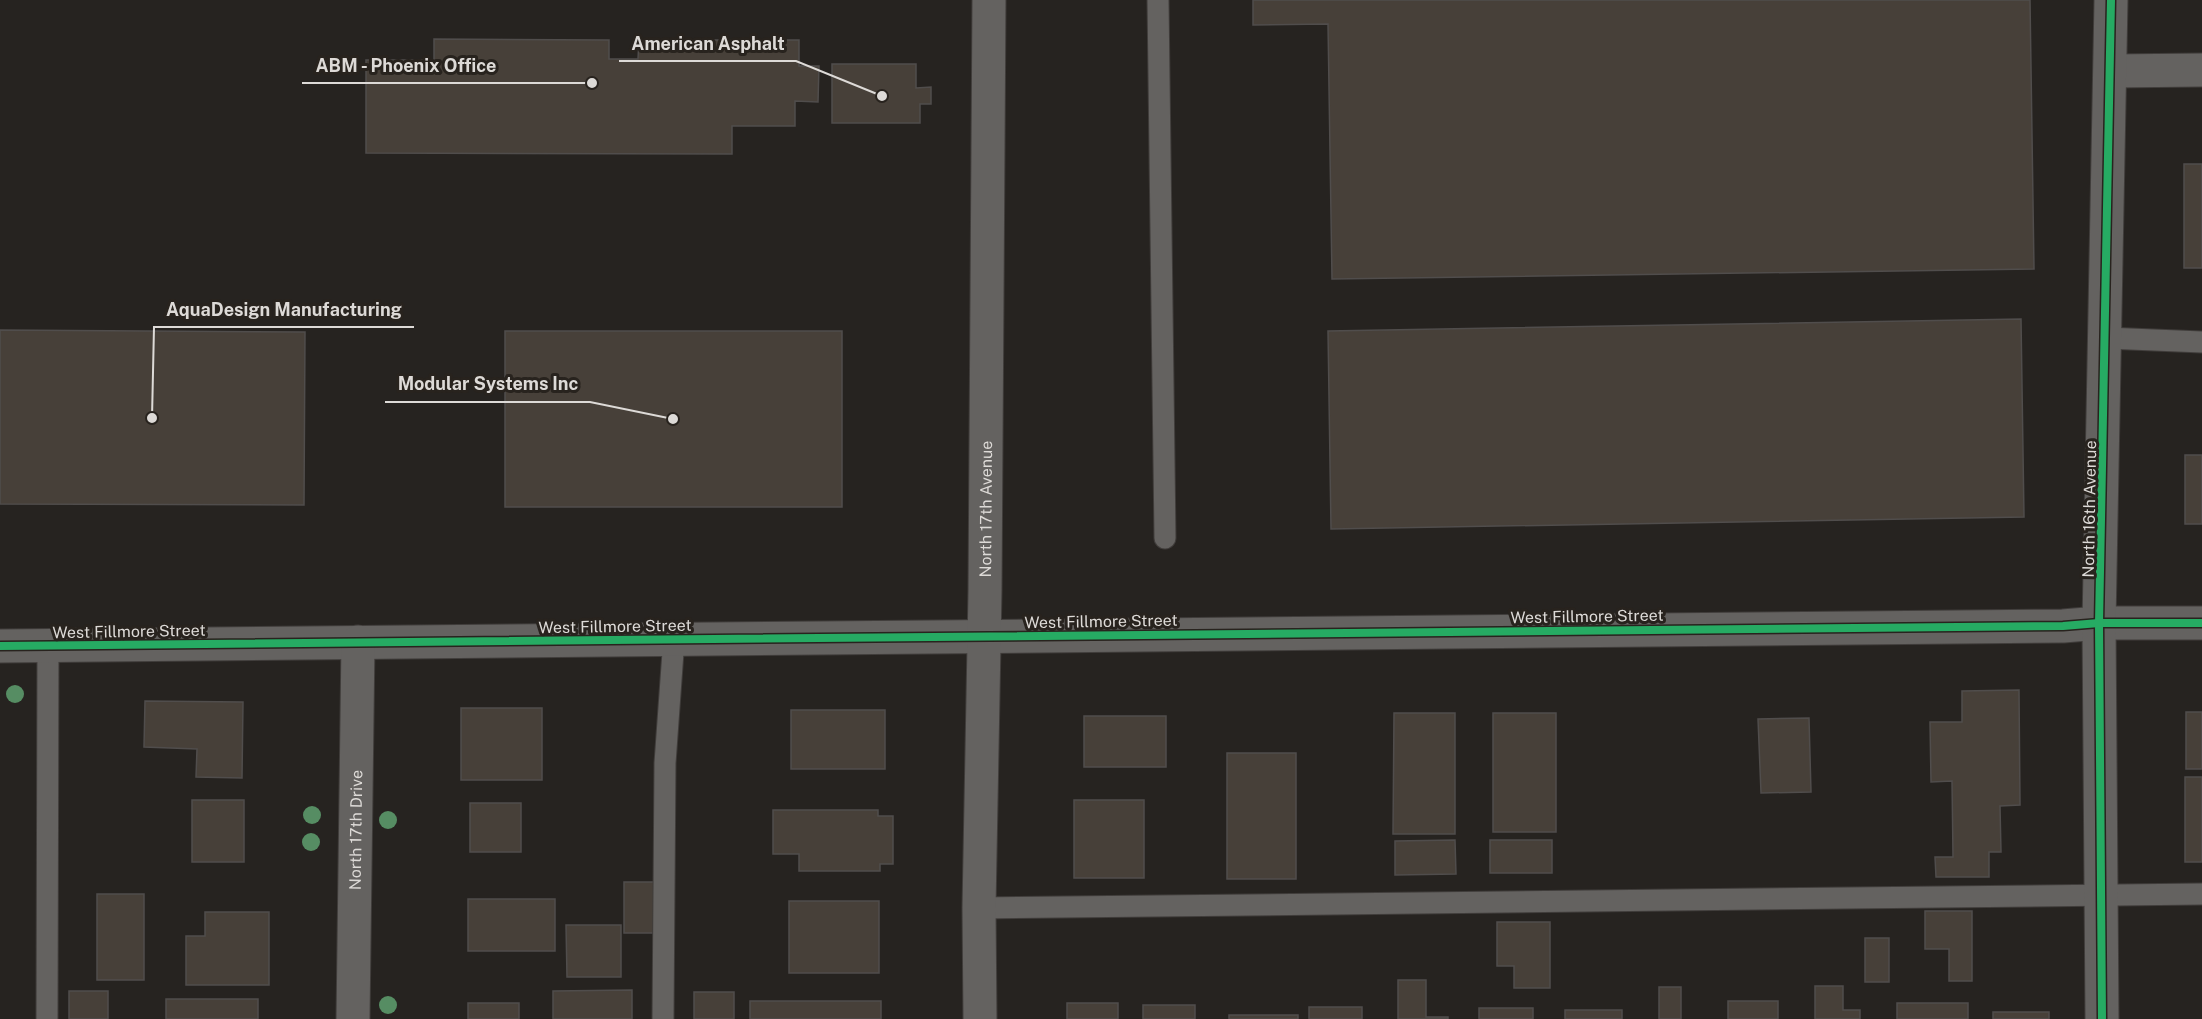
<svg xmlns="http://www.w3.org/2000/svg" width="2202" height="1019" font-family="'Public Sans',sans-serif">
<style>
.building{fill:#474039;stroke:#504d4c;stroke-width:1.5}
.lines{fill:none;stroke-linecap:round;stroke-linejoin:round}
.lane-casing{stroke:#403d3b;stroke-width:23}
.street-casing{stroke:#403d3b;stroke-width:35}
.lane{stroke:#646260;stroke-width:21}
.street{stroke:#646260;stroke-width:33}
.cycleway-casing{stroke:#28231e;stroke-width:11}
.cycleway{stroke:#26ab63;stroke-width:8}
.tree{fill:#568d63}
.labels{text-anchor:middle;stroke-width:6;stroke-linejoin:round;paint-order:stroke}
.street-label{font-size:16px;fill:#dddad7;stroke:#28231e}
.leader{fill:none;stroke:#dddad7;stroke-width:2}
.callout-dot{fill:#dddad7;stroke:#28231e;stroke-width:2}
.callout-label{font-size:18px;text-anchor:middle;font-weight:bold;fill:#dddad7;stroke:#28231e;stroke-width:6;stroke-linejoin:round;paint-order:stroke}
</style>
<rect width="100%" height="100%" fill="#262320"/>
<!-- building -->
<g class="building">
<polygon points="1253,0 2030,0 2034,269 1332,279 1328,24 1253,25"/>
<polygon points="434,39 609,40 609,59 638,59 639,40 799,40 799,66 819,66 818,102 795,101 795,126 732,126 732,154 366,153 366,60 434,60"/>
<polygon points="832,64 916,64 916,88 931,87 931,104 920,104 920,123 832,123"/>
<rect x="2184" y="164" width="18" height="104"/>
<polygon points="2021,319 2024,517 1331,529 1328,331"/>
<polygon points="0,330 305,332 304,505 0,504"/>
<rect x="505" y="331" width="337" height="176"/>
<rect x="2185" y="455" width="17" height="69"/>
<polygon points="2019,690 2020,805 2000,806 2001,852 1989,852 1989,877 1936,877 1935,857 1953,857 1952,781 1931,782 1930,722 1962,722 1962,691"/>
<polygon points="145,701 243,702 242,778 196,777 197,749 144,747"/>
<rect x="461" y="708" width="81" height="72"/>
<rect x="791" y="710" width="94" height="59"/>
<rect x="2186" y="712" width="16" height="57"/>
<polygon points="1394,713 1455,713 1455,834 1393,834"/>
<rect x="1493" y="713" width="63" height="119"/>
<rect x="1084" y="716" width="82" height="51"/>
<polygon points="1809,718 1811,792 1761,793 1758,719"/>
<rect x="1227" y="753" width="69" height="126"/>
<rect x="2185" y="777" width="17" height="85"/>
<rect x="192" y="800" width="52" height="62"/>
<rect x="1074" y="800" width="70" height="78"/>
<rect x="470" y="803" width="51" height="49"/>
<polygon points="773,810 878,810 878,816 893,816 893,864 880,864 880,871 799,871 799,854 773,854"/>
<polygon points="1455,840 1456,874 1395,875 1395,841"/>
<rect x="1490" y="840" width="62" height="33"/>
<rect x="624" y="882" width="30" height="51"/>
<rect x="97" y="894" width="47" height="86"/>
<rect x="468" y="899" width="87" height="52"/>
<rect x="789" y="901" width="90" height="72"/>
<polygon points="1925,911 1972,911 1972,981 1949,981 1949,949 1925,949"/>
<polygon points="205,912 269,912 269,985 186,985 186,936 205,936"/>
<polygon points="1497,922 1550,922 1550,988 1514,988 1514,966 1497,966"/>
<polygon points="566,925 621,925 621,977 567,977"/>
<rect x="1865" y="938" width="24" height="44"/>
<polygon points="1398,980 1426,980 1426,1017 1448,1017 1448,1019 1398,1019"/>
<polygon points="1815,986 1843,986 1843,1010 1860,1010 1860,1019 1815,1019"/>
<rect x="1659" y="987" width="22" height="32"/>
<polygon points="632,990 632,1019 553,1019 553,991"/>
<rect x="69" y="991" width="39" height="28"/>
<rect x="694" y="992" width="40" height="27"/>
<rect x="166" y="999" width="92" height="20"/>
<rect x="750" y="1001" width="131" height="18"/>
<rect x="1728" y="1001" width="50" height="18"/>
<rect x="468" y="1003" width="51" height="16"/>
<rect x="1067" y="1003" width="51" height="16"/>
<rect x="1897" y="1003" width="71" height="16"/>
<rect x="1143" y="1005" width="52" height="14"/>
<rect x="1309" y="1007" width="53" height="12"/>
<rect x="1479" y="1008" width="54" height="11"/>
<rect x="1565" y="1010" width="57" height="9"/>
<rect x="1993" y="1012" width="56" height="7"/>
<rect x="1229" y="1015" width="69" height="4"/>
</g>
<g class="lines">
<!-- lane casing -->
<g class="lane-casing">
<g id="lane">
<polyline points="1158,0 1165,538"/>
<polyline points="2106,338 2202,342"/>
<polyline points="979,908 2202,894"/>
<polyline points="47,1019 48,645"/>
<polyline points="663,1019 665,763 674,638"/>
</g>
</g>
<!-- street casing -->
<g class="street-casing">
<g id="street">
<polyline points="2111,71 2202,70"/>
<polyline points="0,646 2063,626 2099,623 2202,623"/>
<path id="s1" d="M 353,1019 L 358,642"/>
<path id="s2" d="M 980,1019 L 979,908 L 985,591 L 989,0"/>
<polyline points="2102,1019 2099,623 2111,0"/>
</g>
</g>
<!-- lane -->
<use href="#lane" class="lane"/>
<!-- street -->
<use href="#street" class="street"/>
<!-- cycleway casing -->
<g class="cycleway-casing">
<g id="cycleway">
<polyline points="0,646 2063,626 2099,623 2202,623"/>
<polyline points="2102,1019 2099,623 2111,0"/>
</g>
</g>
<!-- cycleway -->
<use href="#cycleway" class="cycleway"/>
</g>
<!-- trees -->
<g class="tree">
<circle cx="15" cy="694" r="9"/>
<circle cx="312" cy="815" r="9"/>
<circle cx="388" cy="820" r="9"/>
<circle cx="311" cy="842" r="9"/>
<circle cx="388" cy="1005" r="9"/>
</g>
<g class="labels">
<!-- street labels -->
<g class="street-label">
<text transform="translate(2089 509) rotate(-89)" y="6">North 16th Avenue</text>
<text dy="6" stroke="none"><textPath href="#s2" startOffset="510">North 17th Avenue</textPath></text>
<text transform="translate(1587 616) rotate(-1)" y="6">West Fillmore Street</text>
<text transform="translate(1101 621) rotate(-1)" y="6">West Fillmore Street</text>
<text transform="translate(615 626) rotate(-1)" y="6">West Fillmore Street</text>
<text transform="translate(129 631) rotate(-1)" y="6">West Fillmore Street</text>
<text dy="6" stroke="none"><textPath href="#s1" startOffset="189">North 17th Drive</textPath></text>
</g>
</g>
<!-- callouts -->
<path class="leader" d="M882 96L796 61H619M592 83L509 83H302M152 418L154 327H414M673 419L590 402H385"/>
<g class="callout-dot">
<circle cx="882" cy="96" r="6"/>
<circle cx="592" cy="83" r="6"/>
<circle cx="152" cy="418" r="6"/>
<circle cx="673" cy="419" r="6"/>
</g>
<g class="callout-label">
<text x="708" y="50">American Asphalt</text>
<text x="406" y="72">ABM - Phoenix Office</text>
<text x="284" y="316">AquaDesign Manufacturing</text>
<text x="488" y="390">Modular Systems Inc</text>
</g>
</svg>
